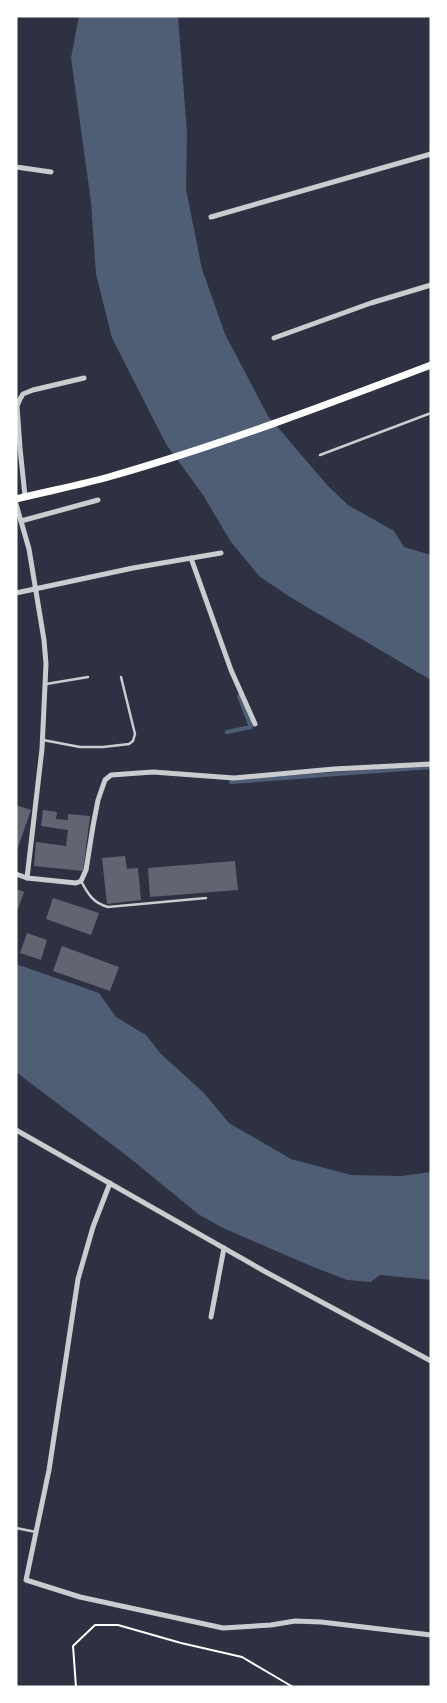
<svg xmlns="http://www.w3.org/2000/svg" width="447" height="1703" font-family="'PT Serif',serif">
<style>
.water{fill:#4f5d75}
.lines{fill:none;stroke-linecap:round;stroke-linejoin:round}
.stream{stroke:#4f5d75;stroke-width:4}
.building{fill:#626471}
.path{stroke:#fff;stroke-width:2}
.service{stroke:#caccd0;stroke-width:2.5}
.minor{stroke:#caccd0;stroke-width:5}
.secondary{stroke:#fff;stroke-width:7}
</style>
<rect width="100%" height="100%" fill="#2d3142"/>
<!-- water -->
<g class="water">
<polygon points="79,16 178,16 187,133 186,189 202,269 225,334 268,416 328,486 348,505 394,531 404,547 431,555 431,680 290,597 260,577 231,542 203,495 166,444 112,338 96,274 91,202 71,58"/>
<polygon points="16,964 99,993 116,1017 146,1035 161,1054 204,1093 229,1123 291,1159 351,1175 401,1176 431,1172 431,1280 380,1275 371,1282 347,1280 311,1266 223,1228 198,1214 131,1159 16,1072"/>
</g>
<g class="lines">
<!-- stream -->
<g class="stream">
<polyline points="227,732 251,727 239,696"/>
<polyline points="231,782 431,767"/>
</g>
</g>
<!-- building -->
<g class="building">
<polygon points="16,805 31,810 17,850 16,850"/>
<polygon points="43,810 57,812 56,819 68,820 68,814 90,816 83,871 34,866 36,842 66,846 68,830 41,826"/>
<polygon points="125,856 127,869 138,868 141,900 107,904 102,858"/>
<polygon points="235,861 238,890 150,897 148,868"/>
<polygon points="16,889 24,892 16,914"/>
<polygon points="53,898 99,913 91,935 46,919"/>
<polygon points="27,933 47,940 41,960 20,953"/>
<polygon points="62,946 119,967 110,991 53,971"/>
</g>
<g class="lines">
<!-- path -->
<polyline class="path" points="76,1687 73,1646 95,1625 118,1625 181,1643 242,1657 293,1687"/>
<!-- service -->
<g class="service">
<polyline points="320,455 431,413"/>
<polyline points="46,684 88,677"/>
<polyline points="43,740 80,747 103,747 129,744 133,741 135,734 121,677"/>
<path d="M 81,881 C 88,894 93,903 108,907 L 206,898"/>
<polyline points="16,1528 36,1532"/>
</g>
<!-- minor -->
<g class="minor">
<polyline points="16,167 51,172"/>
<polyline points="211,217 431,154"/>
<polyline points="274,338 371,303 431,285"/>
<polyline points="25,496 20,448 17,406 20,399 23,394 33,390 84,378"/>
<polyline points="16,504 29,549 44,640 46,664 42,749 27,878"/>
<polyline points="21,521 98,500"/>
<polyline points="191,558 231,670 255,724"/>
<polyline points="16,593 133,568 221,553"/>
<polyline points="16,874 27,878 76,883 81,881 86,870 93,826 98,800 105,780 111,775 153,772 234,778 334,769 431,764"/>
<polyline points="16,1130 264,1271 431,1361"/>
<polyline points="110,1183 93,1227 78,1279 49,1470 26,1580 80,1597 223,1628 271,1625 295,1621 321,1622 431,1635"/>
<polyline points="211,1317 224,1248"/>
</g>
<!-- secondary -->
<path class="secondary" d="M 16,499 C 48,491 81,485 112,476 C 220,445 326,405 431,365"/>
</g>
<!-- border -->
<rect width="447" height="1703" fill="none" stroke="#ffffff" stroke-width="35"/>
</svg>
